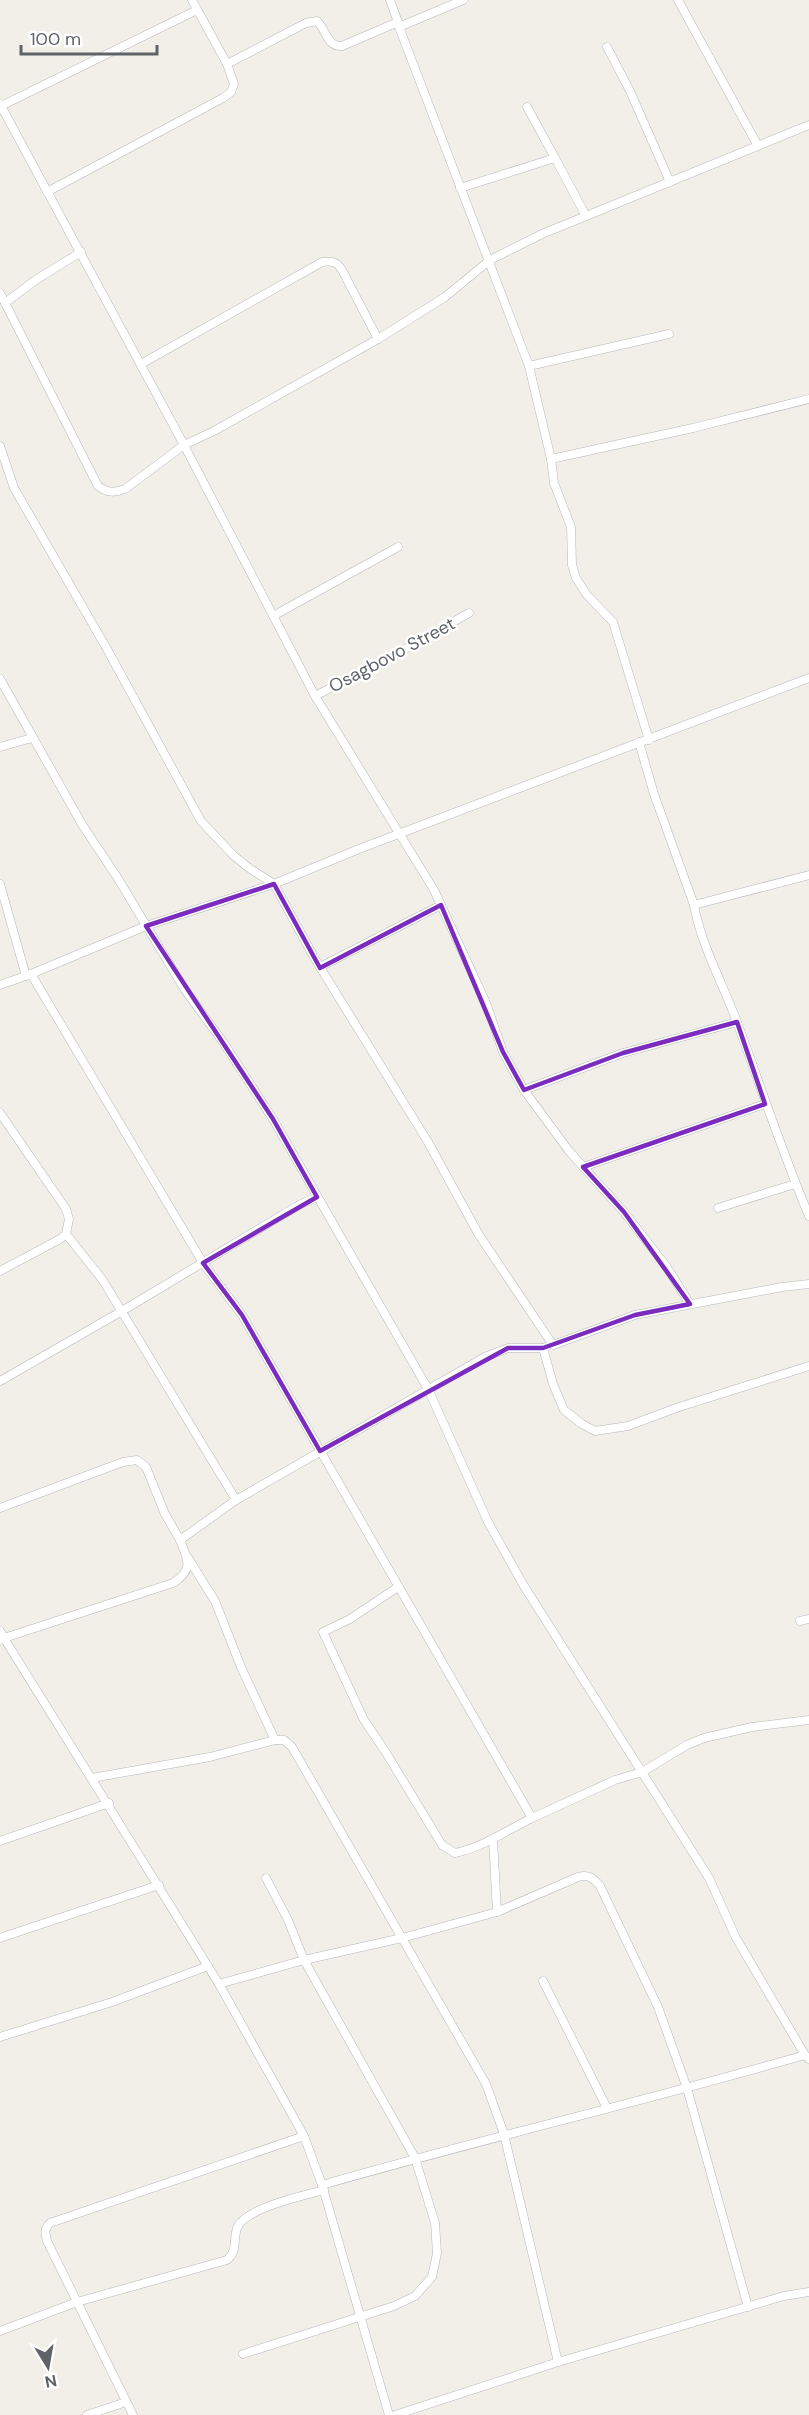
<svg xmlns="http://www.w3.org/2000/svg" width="809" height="2415" font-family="'DM Sans',sans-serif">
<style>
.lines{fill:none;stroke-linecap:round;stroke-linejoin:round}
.street-casing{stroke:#b5b8bc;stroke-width:9}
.street{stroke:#fff;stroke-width:8}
.marked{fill:none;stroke:#7b2cbf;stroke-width:4.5;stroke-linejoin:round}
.labels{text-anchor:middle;stroke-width:5;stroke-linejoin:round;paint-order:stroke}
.street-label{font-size:18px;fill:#5f6368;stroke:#fff}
</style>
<rect width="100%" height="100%" fill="#f1efe8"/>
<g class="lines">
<!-- street casing -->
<g class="street-casing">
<g id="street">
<path d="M 192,0 L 227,64 L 306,23 L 317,21 C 327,31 327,47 342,46 L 398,22"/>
<polyline points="390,0 399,25"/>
<polyline points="463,0 399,27 529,366 551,459"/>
<polyline points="678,0 758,146"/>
<polyline points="607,47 630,91 670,182"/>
<path d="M 0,104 L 184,445 L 125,489 C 113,493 108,493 98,486 L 0,293"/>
<polyline points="1,106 197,10"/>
<polyline points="527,107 555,158"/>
<polyline points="460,188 555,158 586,216"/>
<polyline points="47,192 223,98 231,92 234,84 227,64"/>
<polyline points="5,303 37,279 81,252"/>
<path d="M 141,364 L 322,262 C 332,261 336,261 342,270 L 378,339"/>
<polyline points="529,366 669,334"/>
<polyline points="0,446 14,488 107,649 201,821 233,855 249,868 274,884 315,959 428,1142 479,1235 553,1345 635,1315 782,1287 809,1284"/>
<polyline points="273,616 398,547"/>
<polyline points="0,679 83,826 117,877 185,990 223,1042 273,1119 428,1389 488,1522 524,1586 709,1878 736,1938 805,2055"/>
<polyline points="315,696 396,654 469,613"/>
<polyline points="649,740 613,622 587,595 576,578 572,565 571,527 554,483 551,459 693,428 809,399"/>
<polyline points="639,742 654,794 694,905"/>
<polyline points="0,747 32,738"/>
<path d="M 809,875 L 694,905 C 701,945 723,984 737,1022 C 761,1087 782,1152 809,1216"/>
<polyline points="0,884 26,976"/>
<polyline points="320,967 441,905"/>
<path d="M 31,974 L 203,1263 L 242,1315 L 532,1818 C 506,1831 483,1847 455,1853 L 442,1845 L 385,1751 L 364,1720 L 323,1632 L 350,1619 L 398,1587"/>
<polyline points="0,985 31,974 146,926 274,884 359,849 809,678"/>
<polyline points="524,1090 623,1053 737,1022"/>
<polyline points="0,1113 66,1209 69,1219 66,1234 60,1239 0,1271"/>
<polyline points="583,1167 765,1104"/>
<polyline points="718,1208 795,1184"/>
<polyline points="66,1234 102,1279 236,1500"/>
<polyline points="690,1304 666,1266 624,1212 569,1151 524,1090 503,1052 486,1003 434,890 315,696 184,445 214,431 378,339 445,297 490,260 542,234 809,125"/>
<polyline points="546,1347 543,1348 553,1384 564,1410 582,1424 595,1431 628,1426 679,1407 809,1366"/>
<polyline points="0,1381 122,1311 299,1205 317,1197"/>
<polyline points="0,1508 123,1462 137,1460 146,1467 165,1514 180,1540"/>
<polyline points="188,1558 215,1601 241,1667 275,1740"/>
<polyline points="800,1621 809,1619"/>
<path d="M 0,1631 L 4,1638 L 173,1583 C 194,1570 188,1560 180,1540 L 236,1500 L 485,1357 L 508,1348 L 543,1348"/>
<path d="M 0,1640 L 4,1638 L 219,1984 L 304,1960 L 402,1938 L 497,1912 L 578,1877 C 589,1874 593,1878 600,1886 L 658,2007 L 687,2088 L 748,2307"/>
<polyline points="92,1778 210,1757 275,1740 284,1740 292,1747 486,2084 504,2134 558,2362"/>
<polyline points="532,1818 615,1780 642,1772 687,1745 704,1738 752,1727 809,1720"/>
<polyline points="493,1839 497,1912"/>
<polyline points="0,1841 109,1803"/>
<polyline points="0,1938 159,1885"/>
<polyline points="543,1981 607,2108"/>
<polyline points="219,1984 304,2136 322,2185 389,2415"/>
<polyline points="0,2037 112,2002 208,1966"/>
<path d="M 322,2185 C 482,2139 645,2101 805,2055 L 809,2059"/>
<path d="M 0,2331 L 77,2302 L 227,2260 C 239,2250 232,2238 238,2226 C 249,2207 303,2196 324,2190"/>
<polyline points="243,2354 394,2306 415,2296 432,2277 437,2253 435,2223 415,2158 304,1960 288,1920 266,1878"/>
<polyline points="87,2415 126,2402"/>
<path d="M 133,2415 L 47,2241 C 45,2233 44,2229 50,2223 L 304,2136"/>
<polyline points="395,2415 558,2362 784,2296 809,2292"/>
</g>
</g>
<!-- street -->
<use href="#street" class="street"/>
</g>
<!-- marked area -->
<path class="marked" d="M 274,884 L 320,968 L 441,905 L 503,1052 L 524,1090 L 623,1053 L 737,1022 L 765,1104 L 583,1167 L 624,1212 L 690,1304 L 635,1315 L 543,1348 L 508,1348 L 320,1451 L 242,1315 L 203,1263 L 317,1197 L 273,1119 L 146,926 Z"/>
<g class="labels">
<!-- street labels -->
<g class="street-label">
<text transform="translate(392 655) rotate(-28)" y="6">Osagbovo Street</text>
</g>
</g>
<!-- north arrow -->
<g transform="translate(48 2367) rotate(169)" stroke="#ffffff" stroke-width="4.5" paint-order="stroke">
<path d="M0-4.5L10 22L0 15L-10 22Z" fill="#5f6368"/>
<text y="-9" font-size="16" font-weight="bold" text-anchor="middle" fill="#5f6368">N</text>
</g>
<!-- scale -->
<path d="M21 45v9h136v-9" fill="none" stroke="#5f6368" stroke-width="3"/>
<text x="30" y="45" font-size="18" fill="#5f6368" stroke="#ffffff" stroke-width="4.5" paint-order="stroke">100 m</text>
</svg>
